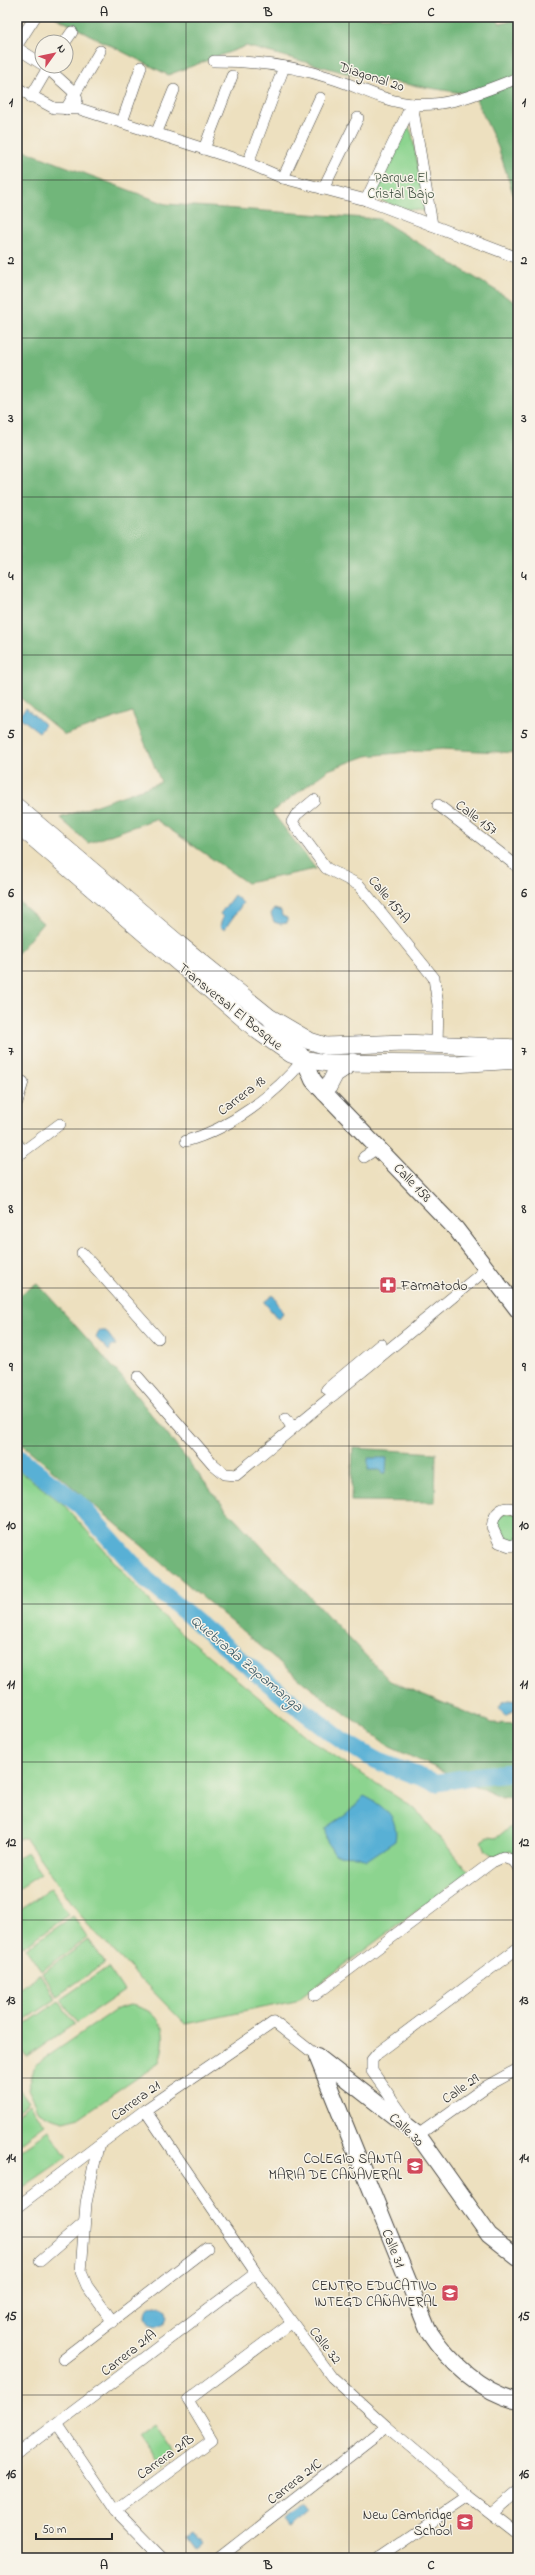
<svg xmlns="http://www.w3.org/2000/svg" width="535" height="2575" font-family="'Indie Flower',sans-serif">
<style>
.green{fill:#8cd48f;stroke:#5c805d}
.forest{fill:#71b67a;stroke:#4e7052}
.water{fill:#58b0d5;stroke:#426e80}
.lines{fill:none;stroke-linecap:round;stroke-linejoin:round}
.river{stroke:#58b0d5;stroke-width:18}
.street-casing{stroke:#484641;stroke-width:12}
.secondary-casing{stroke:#484641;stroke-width:18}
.primary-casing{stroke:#484641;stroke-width:18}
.street{stroke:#fff;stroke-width:11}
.secondary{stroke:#fff;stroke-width:16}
.primary{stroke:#fff;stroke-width:17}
.grid{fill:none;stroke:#2b2b2b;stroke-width:1;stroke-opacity:0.55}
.labels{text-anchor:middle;stroke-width:3;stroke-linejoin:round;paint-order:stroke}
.street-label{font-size:14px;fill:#2b2b2b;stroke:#f7f3e8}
.park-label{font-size:14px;fill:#435544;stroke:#f7f3e8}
.poi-label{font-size:14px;fill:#2b2b2b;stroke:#f7f3e8;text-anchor:end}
.water-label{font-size:15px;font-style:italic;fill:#3b5a66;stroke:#f7f3e8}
.neatline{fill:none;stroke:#2b2b2b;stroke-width:1.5}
.grid-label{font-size:13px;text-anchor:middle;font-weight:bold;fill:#2b2b2b}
</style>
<rect width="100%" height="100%" fill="#f7f3e8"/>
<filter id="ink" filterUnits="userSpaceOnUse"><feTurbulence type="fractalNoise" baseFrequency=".025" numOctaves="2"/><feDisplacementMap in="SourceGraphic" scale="8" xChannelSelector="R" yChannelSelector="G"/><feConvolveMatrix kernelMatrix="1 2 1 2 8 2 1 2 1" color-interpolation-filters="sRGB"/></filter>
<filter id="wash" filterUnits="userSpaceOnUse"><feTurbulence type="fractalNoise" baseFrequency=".012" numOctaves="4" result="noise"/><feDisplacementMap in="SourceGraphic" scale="16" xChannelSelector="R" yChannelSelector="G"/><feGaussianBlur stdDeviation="0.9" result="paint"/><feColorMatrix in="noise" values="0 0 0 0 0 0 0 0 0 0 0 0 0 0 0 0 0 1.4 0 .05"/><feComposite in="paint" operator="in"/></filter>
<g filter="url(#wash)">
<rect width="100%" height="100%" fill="#ede0bf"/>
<!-- green -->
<g class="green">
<polygon points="408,125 412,134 426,211 399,208 371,196"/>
<polygon points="17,1469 63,1504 168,1622 309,1739 415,1809 469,1872 296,2001 185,2024 87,1924 26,1839 17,1839"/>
<polygon points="518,1513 518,1542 502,1542 494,1523 501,1514"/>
<polygon points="518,1821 518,1861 510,1851 494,1856 486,1851 482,1841 488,1837 496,1838"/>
<polygon points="26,1852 41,1874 17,1890 17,1858"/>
<polygon points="51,1888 69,1915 23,1947 17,1938 17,1912"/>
<polygon points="73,1916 88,1938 41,1971 26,1949"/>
<polygon points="89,1940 105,1963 57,1996 42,1973"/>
<polygon points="108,1967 124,1991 77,2023 61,1999"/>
<polygon points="40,1974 56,1999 17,2026 17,1990"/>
<polygon points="59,2001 74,2024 27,2057 17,2043 17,2030"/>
<path d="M 131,2005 C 165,2012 168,2033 159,2063 L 80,2117 L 64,2121 L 50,2117 L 39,2111 L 28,2089 L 35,2065 L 117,2009 Z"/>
<polygon points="17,2086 29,2102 17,2111"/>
<polygon points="30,2104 45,2125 17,2146 17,2114"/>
<polygon points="49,2131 67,2157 22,2188 17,2181 17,2153"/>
<polygon points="154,2425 175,2457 161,2468 139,2436"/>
</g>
<!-- forest -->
<g class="forest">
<polygon points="55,17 495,17 500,24 518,19 518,209 498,147 474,95 361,77 246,46 168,75"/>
<polygon points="17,145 25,151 166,204 379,219 518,304 518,753 441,749 366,756 328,770 272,812 316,869 247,883 155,819 88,843 60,818 161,782 132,712 65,735 17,695"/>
<polygon points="17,900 43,923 17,954"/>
<polygon points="37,1283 121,1376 225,1508 390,1681 492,1723 518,1724 518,1795 502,1798 390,1747 304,1683 17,1440 17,1297"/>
<polygon points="353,1448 436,1453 435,1502 351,1501"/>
</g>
<!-- water -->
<g class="water">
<polygon points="26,708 45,725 39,732 18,716"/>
<polygon points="234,895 243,903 224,930 220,926 223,917 220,914"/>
<polygon points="274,909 281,911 282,916 287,918 287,923 280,924 274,922 271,914"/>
<polygon points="273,1295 283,1313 278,1319 264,1302"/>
<polygon points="99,1331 106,1331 116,1345 112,1346 109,1351 96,1338"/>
<polygon points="368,1458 387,1458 386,1474 382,1474 382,1470 368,1470"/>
<polygon points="508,1700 518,1701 518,1713 515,1710 505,1716 499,1708 503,1702"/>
<path d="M 364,1796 C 383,1805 400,1819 395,1841 L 367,1860 L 358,1856 L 335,1855 L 327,1842 L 326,1828 L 347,1814 Z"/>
<circle cx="156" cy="2316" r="11"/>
<polygon points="302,2505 308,2513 289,2529 283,2521"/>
<polygon points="194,2536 203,2547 197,2552 188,2540"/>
</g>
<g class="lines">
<!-- river -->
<polyline class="river" points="17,1457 80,1505 146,1579 284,1696 340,1739 375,1760 436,1783 475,1776 518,1772"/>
</g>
</g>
<g filter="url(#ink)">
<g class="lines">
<!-- street casing -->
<g class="street-casing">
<g id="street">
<polyline points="65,42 72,32"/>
<polyline points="17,45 35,17"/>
<polyline points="17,48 42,64"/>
<path d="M 214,61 C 253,61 294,66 331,78 C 358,86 384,102 412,104 C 449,108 485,90 518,78"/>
<polyline points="45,66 75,93 77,100"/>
<polyline points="17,88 54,108 80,109 248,163 283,178 366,200 518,258"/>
<polyline points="31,97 49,66"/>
<polyline points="412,104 432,225"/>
<polyline points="66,109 100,51"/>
<polyline points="122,122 141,67"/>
<polyline points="156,134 174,90"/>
<polyline points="204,149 232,76"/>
<polyline points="248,163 284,67"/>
<polyline points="283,178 320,98"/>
<polyline points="323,189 358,118"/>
<polyline points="366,200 412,104"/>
<polyline points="314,800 296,815 292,822 326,868 359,885 434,978 438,1005 437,1045"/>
<polyline points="438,805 518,867"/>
<polyline points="17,1102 23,1082"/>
<path d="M 186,1141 C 230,1129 276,1094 304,1059"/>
<polyline points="17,1143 23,1152"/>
<polyline points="17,1156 60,1124"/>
<polyline points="364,1157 379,1147"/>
<polyline points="82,1253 158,1338"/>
<polyline points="138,1377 213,1464 225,1474 236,1475 488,1268"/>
<polyline points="327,1389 381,1344"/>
<polyline points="286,1418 292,1427"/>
<path d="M 518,1511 C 503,1503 494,1512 492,1527 L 499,1542 L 510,1546 L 518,1543"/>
<polyline points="315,1995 492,1862 503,1857 514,1861 518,1867"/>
<polyline points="145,2110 256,2273 332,2377 387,2427 469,2496 518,2534"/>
<polyline points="405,2124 405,2118 372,2071 372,2060 378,2053 518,1948"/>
<polyline points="418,2135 487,2086 518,2069"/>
<polyline points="98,2146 86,2203 81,2272 87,2286 113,2322"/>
<polyline points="17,2207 145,2110 274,2022 317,2056"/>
<polyline points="40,2261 83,2224"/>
<polyline points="63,2359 207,2248"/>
<polyline points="58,2425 116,2511 162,2558"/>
<polyline points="17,2454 256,2273"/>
<polyline points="116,2511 212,2440 188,2400 291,2323"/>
<polyline points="492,2513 518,2491"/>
<polyline points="219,2558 387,2427"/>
<polyline points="378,2558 469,2496"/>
</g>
</g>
<!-- secondary casing -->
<g class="secondary-casing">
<g id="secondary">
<polyline points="271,1020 304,1059 313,1080 320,1088 456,1229 518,1310"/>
<path d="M 317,2056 L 428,2330 C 449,2362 481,2392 518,2401"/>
<polyline points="318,2057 418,2135 489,2235 518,2258"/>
</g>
</g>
<!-- primary casing -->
<g class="primary-casing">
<g id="primary">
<polyline points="17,807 180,945 269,1017 310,1041 326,1046 404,1043 518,1048"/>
<polyline points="17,824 258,1031 291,1054 304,1059 327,1063 454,1064 518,1060"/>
<polyline points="325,1093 335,1074 353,1062"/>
</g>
</g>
<!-- street -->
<use href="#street" class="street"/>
<!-- secondary -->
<use href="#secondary" class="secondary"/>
<!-- primary -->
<use href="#primary" class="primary"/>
</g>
</g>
<!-- grid -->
<path class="grid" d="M 186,17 L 186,2558M 349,17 L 349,2558M 17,180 L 518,180M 17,338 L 518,338M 17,497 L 518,497M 17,655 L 518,655M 17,813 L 518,813M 17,971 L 518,971M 17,1129 L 518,1129M 17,1288 L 518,1288M 17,1446 L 518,1446M 17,1604 L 518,1604M 17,1762 L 518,1762M 17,1920 L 518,1920M 17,2078 L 518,2078M 17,2237 L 518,2237M 17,2395 L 518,2395"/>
<!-- icons -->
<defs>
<g id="pharmacy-square" transform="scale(0.9)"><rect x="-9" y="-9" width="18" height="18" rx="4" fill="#d1495b" stroke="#f7f3e8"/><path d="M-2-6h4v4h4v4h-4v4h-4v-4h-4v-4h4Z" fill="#fff"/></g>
<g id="school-square" transform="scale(0.9)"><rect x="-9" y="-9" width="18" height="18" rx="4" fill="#d1495b" stroke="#f7f3e8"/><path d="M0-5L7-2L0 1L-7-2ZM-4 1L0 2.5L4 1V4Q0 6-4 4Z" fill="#fff"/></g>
</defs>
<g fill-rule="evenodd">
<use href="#pharmacy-square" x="388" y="1285"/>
<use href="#school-square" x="415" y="2166"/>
<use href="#school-square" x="450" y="2293"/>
<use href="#school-square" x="465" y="2522"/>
</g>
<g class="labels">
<!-- street labels -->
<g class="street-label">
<text transform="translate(372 76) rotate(18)" y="5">Diagonal 20</text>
<text transform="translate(477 817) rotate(37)" y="5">Calle 157</text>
<text transform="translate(390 899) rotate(50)" y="5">Calle 157A</text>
<text transform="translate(231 1006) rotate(39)" y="5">Transversal El Bosque</text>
<text transform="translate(241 1095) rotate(-37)" y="5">Carrera 18</text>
<text transform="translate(413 1182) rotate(46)" y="5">Calle 158</text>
<text transform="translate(460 2088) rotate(-35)" y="5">Calle 29</text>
<text transform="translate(135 2100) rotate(-36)" y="5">Carrera 21</text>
<text transform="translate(407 2129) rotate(43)" y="5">Calle 30</text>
<text transform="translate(394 2248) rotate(68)" y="5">Calle 31</text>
<text transform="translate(326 2345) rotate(52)" y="5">Calle 32</text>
<text transform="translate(128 2352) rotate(-38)" y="5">Carrera 21A</text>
<text transform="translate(165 2456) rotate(-36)" y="5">Carrera 21B</text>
<text transform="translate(294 2481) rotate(-38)" y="5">Carrera 21C</text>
</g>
<!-- park labels -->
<g class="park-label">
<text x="401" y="182">Parque El<tspan x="401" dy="16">Cristal Bajo</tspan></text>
</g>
<!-- poi labels -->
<g class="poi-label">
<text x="401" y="1290" text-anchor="start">Farmatodo</text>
<text x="402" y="2163">COLEGIO SANTA<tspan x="402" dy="16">MARIA DE CAÑAVERAL</tspan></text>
<text x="437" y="2290">CENTRO EDUCATIVO<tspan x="437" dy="16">INTEGD CAÑAVERAL</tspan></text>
<text x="452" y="2519">New Cambridge<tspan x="452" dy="16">School</tspan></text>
</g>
<!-- water labels -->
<g class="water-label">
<text transform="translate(247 1663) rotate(40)" y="5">Quebrada Zapamanga</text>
</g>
</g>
<!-- margin -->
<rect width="535" height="2575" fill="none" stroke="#f7f3e8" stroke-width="44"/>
<!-- north arrow -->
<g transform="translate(54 54) rotate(57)"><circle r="19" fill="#f7f3e8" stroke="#a5a39c"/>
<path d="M0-3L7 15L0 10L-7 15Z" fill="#d1495b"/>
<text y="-6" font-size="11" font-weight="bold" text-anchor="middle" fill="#2b2b2b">N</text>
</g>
<!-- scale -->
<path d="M36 2533v6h76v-6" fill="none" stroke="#2b2b2b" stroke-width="2"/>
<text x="42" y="2533" font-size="12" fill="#2b2b2b" stroke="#f7f3e8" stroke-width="3" paint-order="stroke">50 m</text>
<rect x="22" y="22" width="491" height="2531" class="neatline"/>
<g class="grid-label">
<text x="104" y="16">A</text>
<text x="268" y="16">B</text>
<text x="431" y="16">C</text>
<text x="11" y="106">1</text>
<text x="524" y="106">1</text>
<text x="11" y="264">2</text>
<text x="524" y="264">2</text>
<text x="11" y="422">3</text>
<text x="524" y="422">3</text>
<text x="11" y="580">4</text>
<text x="524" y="580">4</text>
<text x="11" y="738">5</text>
<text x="524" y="738">5</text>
<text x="11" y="897">6</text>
<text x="524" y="897">6</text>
<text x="11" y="1055">7</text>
<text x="524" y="1055">7</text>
<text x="11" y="1213">8</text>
<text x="524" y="1213">8</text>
<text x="11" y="1371">9</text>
<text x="524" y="1371">9</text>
<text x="11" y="1529">10</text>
<text x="524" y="1529">10</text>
<text x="11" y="1688">11</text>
<text x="524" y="1688">11</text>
<text x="11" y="1846">12</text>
<text x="524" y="1846">12</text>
<text x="11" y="2004">13</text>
<text x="524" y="2004">13</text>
<text x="11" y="2162">14</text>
<text x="524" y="2162">14</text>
<text x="11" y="2320">15</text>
<text x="524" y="2320">15</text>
<text x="11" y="2478">16</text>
<text x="524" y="2478">16</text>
<text x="104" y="2569">A</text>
<text x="268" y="2569">B</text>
<text x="431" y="2569">C</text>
</g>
</svg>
